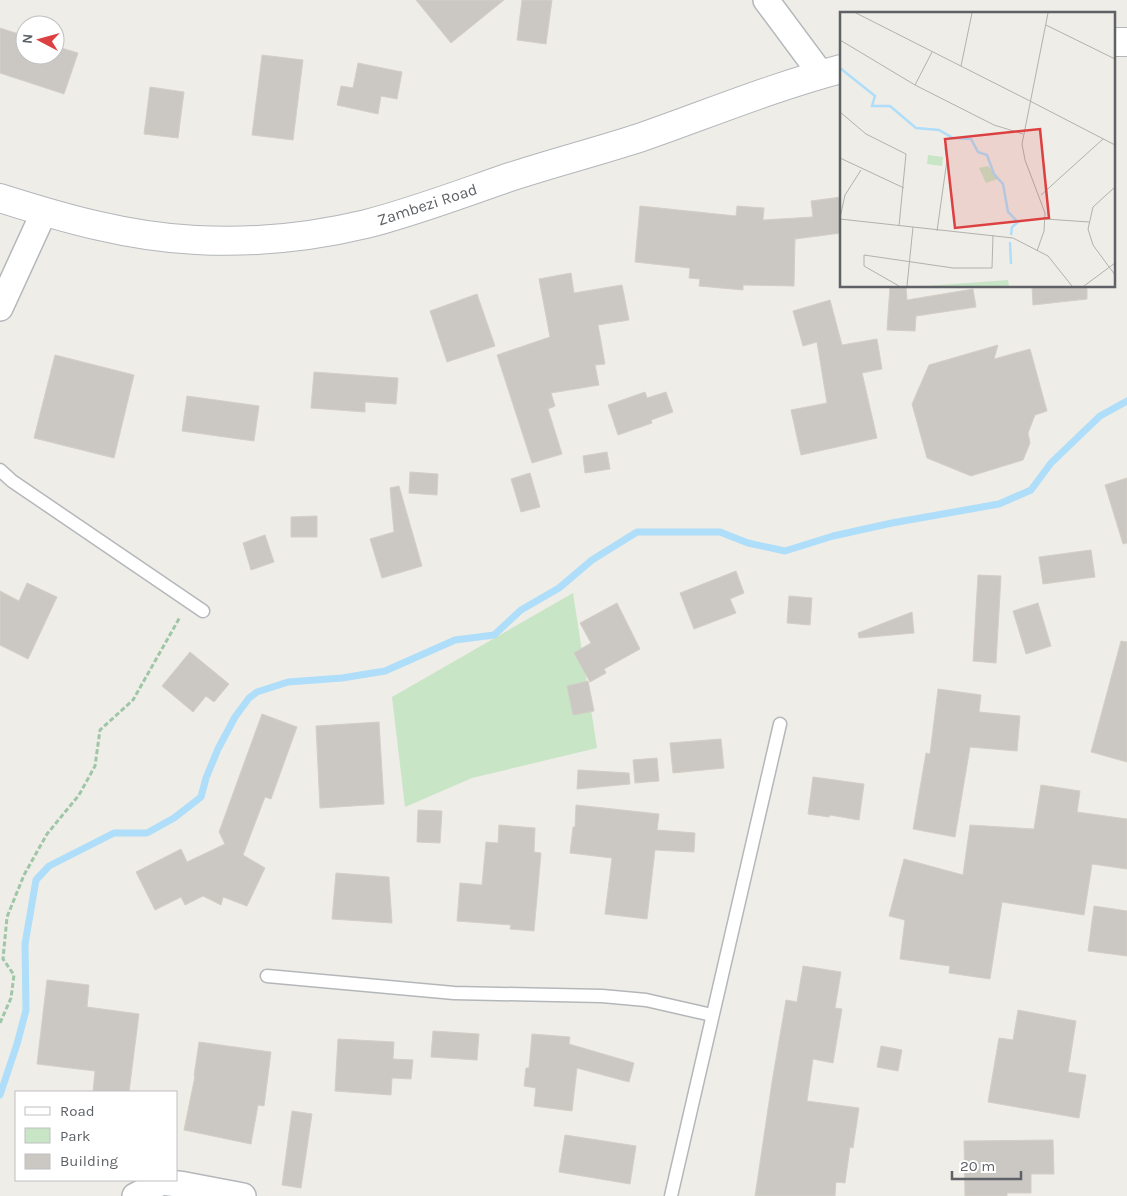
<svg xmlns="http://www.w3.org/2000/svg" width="1127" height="1196" font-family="Karla,sans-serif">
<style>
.green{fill:#c8e5c6}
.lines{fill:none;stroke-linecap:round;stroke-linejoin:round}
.stream{stroke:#aedef9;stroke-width:7}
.building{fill:#cbc8c4;stroke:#d4cec6}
.service-casing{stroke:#b4b7ba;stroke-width:15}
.minor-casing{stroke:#b4b7ba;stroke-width:28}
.secondary-casing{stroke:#b3b6ba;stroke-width:30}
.path{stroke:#9fc6a6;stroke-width:3;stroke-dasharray:5 2.5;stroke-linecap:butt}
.service{stroke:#fff;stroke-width:12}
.minor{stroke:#fff;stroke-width:25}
.secondary{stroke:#fff;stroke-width:28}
.labels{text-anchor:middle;stroke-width:5;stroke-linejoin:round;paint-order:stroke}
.street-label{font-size:16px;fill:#5e6266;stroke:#fff}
.inset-river{fill:none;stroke:#aedef9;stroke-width:2.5}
.inset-road{fill:none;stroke:#b1b1af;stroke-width:1}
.view{fill:#dd4041;fill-opacity:0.15;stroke:#dd4041;stroke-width:2.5}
.inset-edge{fill:none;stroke:#5e6266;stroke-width:2.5}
</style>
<rect width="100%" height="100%" fill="#efede7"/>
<!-- green -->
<polygon class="green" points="573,593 597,748 472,778 405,807 392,697"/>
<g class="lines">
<!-- stream -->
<polyline class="stream" points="0,1095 17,1044 26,1010 25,944 36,880 49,866 114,833 147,833 174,818 201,797 206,778 218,749 235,717 249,698 257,692 288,682 342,678 385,671 455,640 494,635 521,610 559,588 592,560 637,532 720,532 748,543 785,551 833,536 892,523 999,504 1031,490 1051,463 1100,416 1127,401"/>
</g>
<!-- building -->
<g class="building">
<polygon points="416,0 504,0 451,43"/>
<polygon points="522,0 552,0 546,44 517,40"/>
<polygon points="0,28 25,36 25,55 55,55 55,46 78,53 64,94 0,73"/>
<polygon points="262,55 303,60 293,140 252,135"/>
<polygon points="358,63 402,72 397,99 381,96 378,114 337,105 341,86 353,88"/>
<polygon points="150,87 184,92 178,138 144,134"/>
<polygon points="841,197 841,233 795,239 794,286 743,285 743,290 699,286 700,279 689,278 690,268 635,262 640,206 736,216 737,206 764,208 763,220 813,217 811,201"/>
<polygon points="571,273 574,293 622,285 629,320 598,325 605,364 595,365 599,385 551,393 555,406 548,409 562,454 532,463 497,355 550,337 539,279"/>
<polygon points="890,286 906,286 907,300 973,289 976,307 916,316 915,331 887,330"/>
<polygon points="1032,286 1087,286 1087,299 1033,305"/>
<polygon points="477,294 495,346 447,362 430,311"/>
<polygon points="830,300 842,345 877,339 882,369 862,373 877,438 801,455 791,410 827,403 817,342 803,346 793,311"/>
<polygon points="998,345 994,359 1030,349 1047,411 1035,415 1028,433 1030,443 1023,460 971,476 927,458 912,404 929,365"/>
<polygon points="55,355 134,375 114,458 34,438"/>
<polygon points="314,372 398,378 396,404 365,402 365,412 311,408"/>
<polygon points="645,392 647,398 666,392 673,412 651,420 652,423 618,435 608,405"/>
<polygon points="187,396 259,406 254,441 182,431"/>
<polygon points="607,452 610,469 585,473 583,456"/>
<polygon points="410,472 438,474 437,495 409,493"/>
<polygon points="530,473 540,507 521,512 511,479"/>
<polygon points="1127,478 1127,543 1123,544 1105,485"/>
<polygon points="399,486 422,566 382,578 370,539 394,532 390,488"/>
<polygon points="317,516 317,537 291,537 291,517"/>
<polygon points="265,535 274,562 251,570 243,543"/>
<polygon points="1091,550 1095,577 1043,584 1039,557"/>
<polygon points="736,571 744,593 730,599 736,613 694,629 680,593"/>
<polygon points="978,575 1001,576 996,663 973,661"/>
<polygon points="27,583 57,597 28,659 0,645 0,591 19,601"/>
<polygon points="789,596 812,598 810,625 787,623"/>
<polygon points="617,603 640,649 604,669 606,673 590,682 574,653 591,643 580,623"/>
<polygon points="1038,603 1051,646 1026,654 1013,611"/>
<polygon points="912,612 914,633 859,638 858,633"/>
<polygon points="1121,641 1127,642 1127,762 1091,752"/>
<polygon points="190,652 229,684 214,702 206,696 193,712 162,686"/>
<polygon points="588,681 594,711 573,715 567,686"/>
<polygon points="938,689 981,695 979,712 1020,716 1017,751 970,747 955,837 913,829 926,753 930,754"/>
<polygon points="262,714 297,727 271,799 265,797 243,855 265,868 247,906 223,897 221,905 203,896 185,905 181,897 155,910 136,872 181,849 187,862 225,844 219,832"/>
<polygon points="379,722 384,804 320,808 316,726"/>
<polygon points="721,739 724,768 673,773 670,743"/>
<polygon points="657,758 659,781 635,783 633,760"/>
<polygon points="578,770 629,773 630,784 577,789"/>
<polygon points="813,777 864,784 859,820 830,815 829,817 808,814"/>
<polygon points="1041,785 1080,791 1077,812 1127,819 1127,869 1092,864 1084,915 1002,902 990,979 949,973 950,966 900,959 905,920 889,916 904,859 963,875 970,825 1034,829"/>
<polygon points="576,805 659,814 657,830 695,833 694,852 655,850 647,919 605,914 612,858 570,853 573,827 575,827"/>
<polygon points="418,810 442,811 440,843 417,842"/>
<polygon points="499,825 535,828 534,852 541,853 534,931 510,929 511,925 457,921 460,883 482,885 486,842 498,843"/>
<polygon points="336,873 389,877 392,923 332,919"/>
<polygon points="1094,906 1127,911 1127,956 1088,951"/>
<polygon points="803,966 841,972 835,1008 842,1009 833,1063 813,1059 807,1101 859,1108 853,1148 850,1147 845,1183 836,1182 835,1196 755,1196 772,1082 786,1000 797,1002"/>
<polygon points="47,980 89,985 87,1007 139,1014 129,1092 93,1092 95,1071 37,1064"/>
<polygon points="1018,1010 1076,1021 1068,1072 1086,1075 1079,1118 988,1102 999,1038 1013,1040"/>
<polygon points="433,1031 479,1034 477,1060 431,1057"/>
<polygon points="532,1034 570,1037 569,1044 634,1063 629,1082 577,1068 572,1111 534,1106 536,1088 524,1086 526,1068 529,1068"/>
<polygon points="338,1039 394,1042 393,1059 413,1060 411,1079 392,1078 391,1095 335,1091"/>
<polygon points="199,1042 271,1052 264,1106 258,1105 251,1144 184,1130 195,1076 194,1076"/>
<polygon points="881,1046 902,1050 898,1071 877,1067"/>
<polygon points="292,1111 312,1114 301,1188 282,1185"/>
<polygon points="565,1135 636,1146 630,1184 559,1172"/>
<polygon points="1053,1140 1054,1174 1031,1174 1031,1193 1007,1193 1007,1196 965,1196 964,1141"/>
</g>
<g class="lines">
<!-- service casing -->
<g class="service-casing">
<g id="service">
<polyline points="0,470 12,481 203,611"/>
<polyline points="267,976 454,993 602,996 646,1000 712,1015"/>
<polyline points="671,1196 780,724"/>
</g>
</g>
<!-- minor casing -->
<g class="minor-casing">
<g id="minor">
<polyline points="766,0 821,74"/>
<polyline points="0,308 44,212"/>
<polyline points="135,1196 162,1182 185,1185 243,1196"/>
</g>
</g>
<!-- secondary casing -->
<g class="secondary-casing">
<g id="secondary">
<polyline points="1113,42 1127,42"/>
<path d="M 0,198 C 63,218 129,237 196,240 C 252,243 312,237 366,224 C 413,212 458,195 504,179 C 549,164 596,152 642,137 C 708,114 773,87 841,69"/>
</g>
</g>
<!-- path -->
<polyline class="path" points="0,1023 11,998 14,975 3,959 7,917 24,875 47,834 79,795 95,766 100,730 133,700 180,617"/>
<!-- service -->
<use href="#service" class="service"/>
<!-- minor -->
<use href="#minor" class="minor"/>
<!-- secondary -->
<use href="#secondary" class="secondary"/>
</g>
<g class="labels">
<!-- street labels -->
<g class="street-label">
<text transform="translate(427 204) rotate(-18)" y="6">Zambezi Road</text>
</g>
</g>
<!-- overview -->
<g transform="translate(840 12)">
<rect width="275" height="275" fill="#efede7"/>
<path d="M 88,143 L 103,145 L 102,154 L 87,152 ZM 148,154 L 158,167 L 146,171 L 139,156 ZM 168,268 L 169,274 L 87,274 Z" fill="#c8e5c6"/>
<path class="inset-river" d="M 0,56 L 35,84 L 32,94 L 50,94 L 76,116 L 99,118 L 113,126 L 131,127 L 138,140 L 147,143 L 154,162 L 163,172 L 168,200 L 178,210 L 172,215 L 171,223M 170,230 L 171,252"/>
<path class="inset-road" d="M 16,1 L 190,89M 206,13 L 275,47M 0,28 L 75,73 L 154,113 L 183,122M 121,54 L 132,1M 75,73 L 92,40M 190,89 L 275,133M 0,100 L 26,122 L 66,142 L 59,214M 0,146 L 64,176M 275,175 L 253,195 L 248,217 L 253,233 L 275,263M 201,183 L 263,127M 0,206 L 5,183 L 21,158M 0,207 L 173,226 L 208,244 L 232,274M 206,207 L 249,210M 97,219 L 107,148 L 105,136M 197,239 L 204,219 L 205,201 L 185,148 L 182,132 L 208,1M 59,274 L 24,254 L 24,243 L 113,256 L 152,256 L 153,223M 67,274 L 73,215M 244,274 L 275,251"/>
<path class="view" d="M 200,117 L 209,206 L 115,216 L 105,127 Z"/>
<rect width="275" height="275" class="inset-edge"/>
</g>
<!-- legend -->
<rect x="15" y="1091" width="162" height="90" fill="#ffffff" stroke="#bfc0c2"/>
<rect x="25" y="1107" width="25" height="8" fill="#ffffff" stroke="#bfc0c2"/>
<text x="60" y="1116" font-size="15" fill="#5e6266">Road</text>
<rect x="25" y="1128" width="25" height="15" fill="#c8e5c6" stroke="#bfc0c2"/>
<text x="60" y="1141" font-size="15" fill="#5e6266">Park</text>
<rect x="25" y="1154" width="25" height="15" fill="#cbc8c4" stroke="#bfc0c2"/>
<text x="60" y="1166" font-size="15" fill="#5e6266">Building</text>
<!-- north arrow -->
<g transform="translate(40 40) rotate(276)"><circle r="24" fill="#ffffff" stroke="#bfc0c2"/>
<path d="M0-4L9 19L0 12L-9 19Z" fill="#dd4041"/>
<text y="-8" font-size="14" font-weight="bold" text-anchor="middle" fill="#5e6266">N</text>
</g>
<!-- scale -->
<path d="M952 1171v8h69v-8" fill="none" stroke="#5e6266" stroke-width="2.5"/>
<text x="960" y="1171" font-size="15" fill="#5e6266" stroke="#ffffff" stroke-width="4" paint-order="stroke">20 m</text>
</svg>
